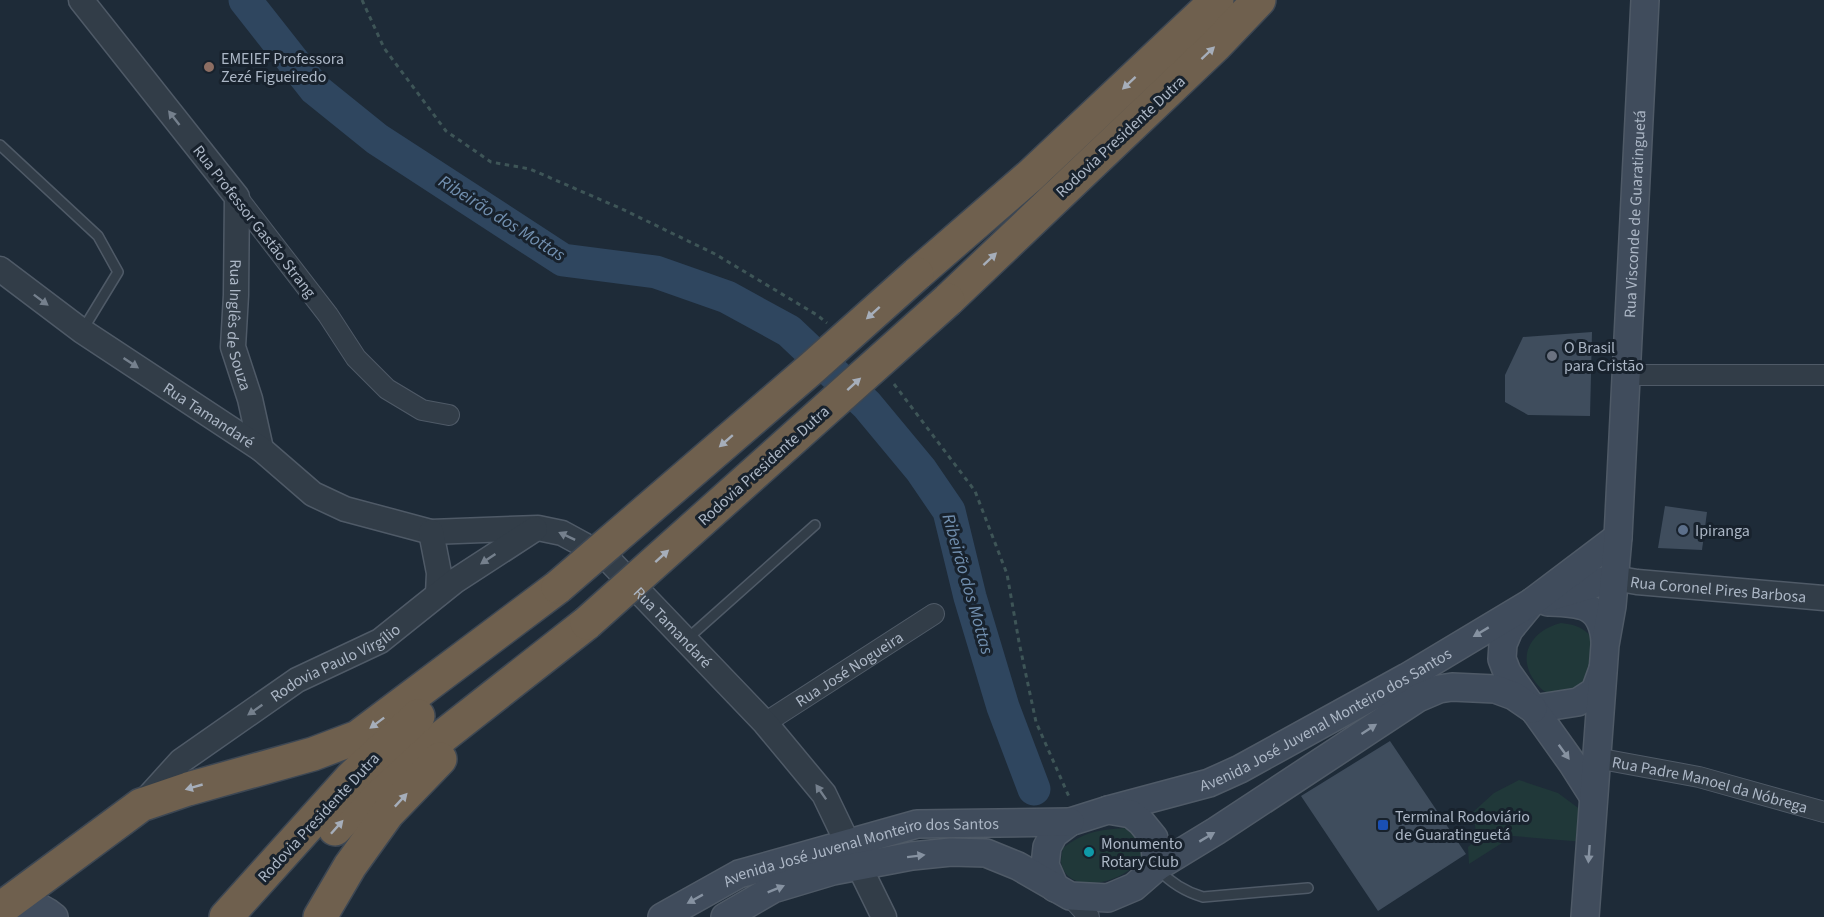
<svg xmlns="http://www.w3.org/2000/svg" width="1824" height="917" font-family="'Source Sans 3',sans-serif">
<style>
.green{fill:#203839}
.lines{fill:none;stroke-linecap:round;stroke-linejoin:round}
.river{stroke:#2f465f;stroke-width:33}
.building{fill:#3f4d5d}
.service-casing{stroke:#4f5a67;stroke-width:12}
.minor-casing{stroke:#4f5a67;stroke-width:22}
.tertiary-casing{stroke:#4f5a67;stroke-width:27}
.secondary-casing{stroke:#4f5a67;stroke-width:30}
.motorway-casing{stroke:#3d4753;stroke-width:36}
.path{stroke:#3e5557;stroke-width:3;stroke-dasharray:4.5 4.5;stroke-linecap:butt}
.service{stroke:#323d48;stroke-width:9}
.minor{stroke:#323d48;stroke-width:20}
.tertiary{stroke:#323d48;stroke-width:24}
.secondary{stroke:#404c5c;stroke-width:27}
.motorway{stroke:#6f604e;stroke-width:33}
.motorway-bridge-casing{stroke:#3d4753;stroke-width:36;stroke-linecap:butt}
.motorway-bridge{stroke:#6f604e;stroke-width:33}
.oneway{fill:#a6aeba}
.oneway2{fill:#75808d}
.oneway3{fill:#8692a1}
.education-dot{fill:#8d6e63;stroke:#18222d;stroke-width:2}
.worship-dot{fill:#6b7280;stroke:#18222d;stroke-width:2}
.service-dot{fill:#5c6f8a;stroke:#18222d;stroke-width:2}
.transit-dot{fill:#1a4fb4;stroke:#18222d;stroke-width:2}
.culture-dot{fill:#0f9aa8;stroke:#18222d;stroke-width:2}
.labels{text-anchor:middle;stroke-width:6;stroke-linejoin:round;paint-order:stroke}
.poi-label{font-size:16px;fill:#acb7c6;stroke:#18222d;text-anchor:start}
.street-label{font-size:16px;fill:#acb7c6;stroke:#18222d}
.water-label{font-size:18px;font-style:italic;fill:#7290b0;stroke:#18222d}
</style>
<rect width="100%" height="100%" fill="#1e2b38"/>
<!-- green -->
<g class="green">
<path d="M 1561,623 C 1580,625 1590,631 1598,648 L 1584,690 C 1574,691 1561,695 1551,694 C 1545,693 1539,687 1536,683 C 1515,656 1532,630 1561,623 Z"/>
<polygon points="1519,780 1558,793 1581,810 1584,842 1513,836 1469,864 1468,847 1477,839 1473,812 1494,793"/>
<path d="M 1124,828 C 1188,858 1070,914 1061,862 C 1061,858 1062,852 1063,848 C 1083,832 1099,830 1124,828 Z"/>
</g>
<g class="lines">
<!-- river -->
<polyline class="river" points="245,0 315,89 377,139 563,260 656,272 727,297 789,331 867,405 921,470 949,511 970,597 1003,707 1034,789"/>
</g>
<!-- building -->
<g class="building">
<polygon points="1592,332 1590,416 1528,415 1505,402 1505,375 1523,337"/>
<polygon points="1665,506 1707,512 1702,550 1658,548"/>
<polygon points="1390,741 1466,854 1378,911 1301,796"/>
</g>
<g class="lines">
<!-- service casing -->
<g class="service-casing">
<g id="service">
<polyline points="0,145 98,236 118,272 82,331"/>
<polyline points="687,639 815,525"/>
<path d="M 1158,869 C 1170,882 1186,892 1203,897 L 1308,888"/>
</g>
</g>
<!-- minor casing -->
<g class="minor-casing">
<g id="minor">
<polyline points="237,197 328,315 356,358 387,389 422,410 449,415"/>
<polyline points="1624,375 1824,375"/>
<path id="s1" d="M 765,723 L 934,614"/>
<path id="s2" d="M 1596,758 L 1699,777 L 1824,812"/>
<polyline points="1070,896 1089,917"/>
</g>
</g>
<!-- tertiary casing -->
<g class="tertiary-casing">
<g id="tertiary">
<path id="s3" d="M 81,0 L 237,197 L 236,295 L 233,347 L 250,399 L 261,449"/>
<path id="s4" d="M 0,269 L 82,331 L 261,449 L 313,494 L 345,509 L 431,532 L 538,528 L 562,533 L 606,557 L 765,723 L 824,794 L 848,844"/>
<polyline points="431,532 439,573 438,594"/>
<path id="s5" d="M 1614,578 L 1637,582 L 1824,598"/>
<path id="s6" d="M 143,803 L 181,761 L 297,680 L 380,641 L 455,581 L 535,529"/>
<polyline points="859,866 884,917"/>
</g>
</g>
<!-- secondary casing -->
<g class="secondary-casing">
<g id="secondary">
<path d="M 1548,602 C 1580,603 1602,603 1605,641"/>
<polyline points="1533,709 1578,702 1595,691 1603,669"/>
<polyline points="1593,796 1572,763 1507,672 1502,659 1503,644 1509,630 1532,602 1614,578"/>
<path id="s7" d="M 1108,810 L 1209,783 L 1240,769 L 1407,677 L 1532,602 L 1618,537"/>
<polyline points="1055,888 1045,865 1047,847 1054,834 1070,822 1108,810 1131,814 1141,822 1154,838 1157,867"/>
<path d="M 0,907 C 19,900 39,904 54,917"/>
<path id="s8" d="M 662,917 L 739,874 L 917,824 L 1070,822"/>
<polyline points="725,917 773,889 833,871 912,856 951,852 986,853 1018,866 1070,896 1108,898 1134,887 1157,867 1216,831 1418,698 1439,689 1452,687 1495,689 1514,696 1533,709"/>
<path id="s9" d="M 1585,917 L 1605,645 L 1612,606 L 1618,537 L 1645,0"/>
</g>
</g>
<!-- motorway casing -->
<g class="motorway-casing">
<g id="motorway">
<polyline points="917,274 1030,176 1217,0"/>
<polyline points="948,300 1215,46 1259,0"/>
<polyline points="335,829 363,799 587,623"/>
<polyline points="7,904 141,805 188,789 313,754 358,737 558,587"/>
<polyline points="226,917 352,777 418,716"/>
<polyline points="320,917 350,866 388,813 440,759"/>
</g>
</g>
<!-- path -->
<g class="path">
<polyline points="362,0 384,48 446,131 491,162 530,169 622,209 715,254 817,315 827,323"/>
<polyline points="894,384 975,491 1007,574 1019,642 1036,722 1070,799"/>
</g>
<!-- service -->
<use href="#service" class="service"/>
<!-- minor -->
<use href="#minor" class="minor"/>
<!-- tertiary -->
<use href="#tertiary" class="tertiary"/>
<!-- secondary -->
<use href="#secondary" class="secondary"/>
<!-- motorway -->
<use href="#motorway" class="motorway"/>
<!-- motorway-bridge casing -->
<g class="motorway-bridge-casing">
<g id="motorway-bridge">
<polyline points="558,587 813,367 917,274"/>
<polyline points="587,623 948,300"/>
</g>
</g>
<!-- motorway-bridge -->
<use href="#motorway-bridge" class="motorway-bridge"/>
</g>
<!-- one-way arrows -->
<defs><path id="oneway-solid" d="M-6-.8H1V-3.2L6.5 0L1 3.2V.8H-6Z" transform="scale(1.5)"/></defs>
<g class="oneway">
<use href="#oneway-solid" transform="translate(1208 53) rotate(-43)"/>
<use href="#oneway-solid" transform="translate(1129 83) rotate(137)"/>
<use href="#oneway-solid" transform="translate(990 259) rotate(-43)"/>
<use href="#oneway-solid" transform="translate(873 313) rotate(138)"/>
<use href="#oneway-solid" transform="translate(854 384) rotate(-42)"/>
<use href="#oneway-solid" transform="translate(726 441) rotate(139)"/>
<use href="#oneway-solid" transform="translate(662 556) rotate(-42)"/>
<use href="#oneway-solid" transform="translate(377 723) rotate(143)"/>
<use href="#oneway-solid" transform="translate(194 787) rotate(164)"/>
<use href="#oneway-solid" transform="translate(401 800) rotate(-47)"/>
<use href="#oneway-solid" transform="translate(337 827) rotate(-48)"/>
</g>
<g class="oneway2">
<use href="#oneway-solid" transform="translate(174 118) rotate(-128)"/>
<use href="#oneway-solid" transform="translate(41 300) rotate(37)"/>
<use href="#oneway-solid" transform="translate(131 363) rotate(34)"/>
<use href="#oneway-solid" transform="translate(567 536) rotate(-155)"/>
<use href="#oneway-solid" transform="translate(488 559) rotate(146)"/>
<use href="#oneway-solid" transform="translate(255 710) rotate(145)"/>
<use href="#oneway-solid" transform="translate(821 792) rotate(-125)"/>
</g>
<g class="oneway3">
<use href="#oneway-solid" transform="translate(1481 632) rotate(149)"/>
<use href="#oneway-solid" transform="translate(1369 729) rotate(-33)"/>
<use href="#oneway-solid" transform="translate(1564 752) rotate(54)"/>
<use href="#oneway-solid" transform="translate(1207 837) rotate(-31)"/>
<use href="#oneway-solid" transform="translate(1589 854) rotate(94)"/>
<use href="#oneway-solid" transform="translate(916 856) rotate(-7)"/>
<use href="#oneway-solid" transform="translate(776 889) rotate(-22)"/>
<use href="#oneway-solid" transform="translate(695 899) rotate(151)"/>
</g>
<!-- markers -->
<circle class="education-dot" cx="209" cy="67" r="6"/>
<circle class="worship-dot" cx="1552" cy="356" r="6"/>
<circle class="service-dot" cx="1683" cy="530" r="6"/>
<rect class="transit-dot" x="1377" y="819" width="12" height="12" rx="3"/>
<circle class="culture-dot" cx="1089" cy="852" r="6"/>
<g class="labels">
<!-- poi labels -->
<g class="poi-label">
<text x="221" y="64">EMEIEF Professora<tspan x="221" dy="18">Zezé Figueiredo</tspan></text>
<text x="1564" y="353">O Brasil<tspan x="1564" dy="18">para Cristão</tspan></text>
<text x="1695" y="536">Ipiranga</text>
<text x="1395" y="822">Terminal Rodoviário<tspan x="1395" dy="18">de Guaratinguetá</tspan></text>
<text x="1101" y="849">Monumento<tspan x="1101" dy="18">Rotary Club</tspan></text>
</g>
<!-- street labels -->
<g class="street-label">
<text transform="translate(1120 136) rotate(-43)" y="6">Rodovia Presidente Dutra</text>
<text dy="6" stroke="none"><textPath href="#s9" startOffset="705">Rua Visconde de Guaratinguetá</textPath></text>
<text transform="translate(255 221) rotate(52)" y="6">Rua Professor Gastão Strang</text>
<text dy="6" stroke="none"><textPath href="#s3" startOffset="380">Rua Inglês de Souza</textPath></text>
<text dy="6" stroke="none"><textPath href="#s4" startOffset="255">Rua Tamandaré</textPath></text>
<text transform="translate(763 465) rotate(-42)" y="6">Rodovia Presidente Dutra</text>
<text dy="6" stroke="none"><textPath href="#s5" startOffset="105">Rua Coronel Pires Barbosa</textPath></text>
<text dy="6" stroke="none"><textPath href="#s4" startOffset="789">Rua Tamandaré</textPath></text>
<text dy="6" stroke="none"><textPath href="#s6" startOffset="240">Rodovia Paulo Virgílio</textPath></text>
<text dy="6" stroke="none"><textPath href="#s1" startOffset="100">Rua José Nogueira</textPath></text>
<text dy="6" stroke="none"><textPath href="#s7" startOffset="237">Avenida José Juvenal Monteiro dos Santos</textPath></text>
<text dy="6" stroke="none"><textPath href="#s2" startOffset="117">Rua Padre Manoel da Nóbrega</textPath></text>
<text transform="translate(318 817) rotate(-47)" y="6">Rodovia Presidente Dutra</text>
<text dy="6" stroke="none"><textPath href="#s8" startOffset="213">Avenida José Juvenal Monteiro dos Santos</textPath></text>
</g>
<!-- water labels -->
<g class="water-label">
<text transform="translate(502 218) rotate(32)" y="6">Ribeirão dos Mottas</text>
<text transform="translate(968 584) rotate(74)" y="6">Ribeirão dos Mottas</text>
</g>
</g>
</svg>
